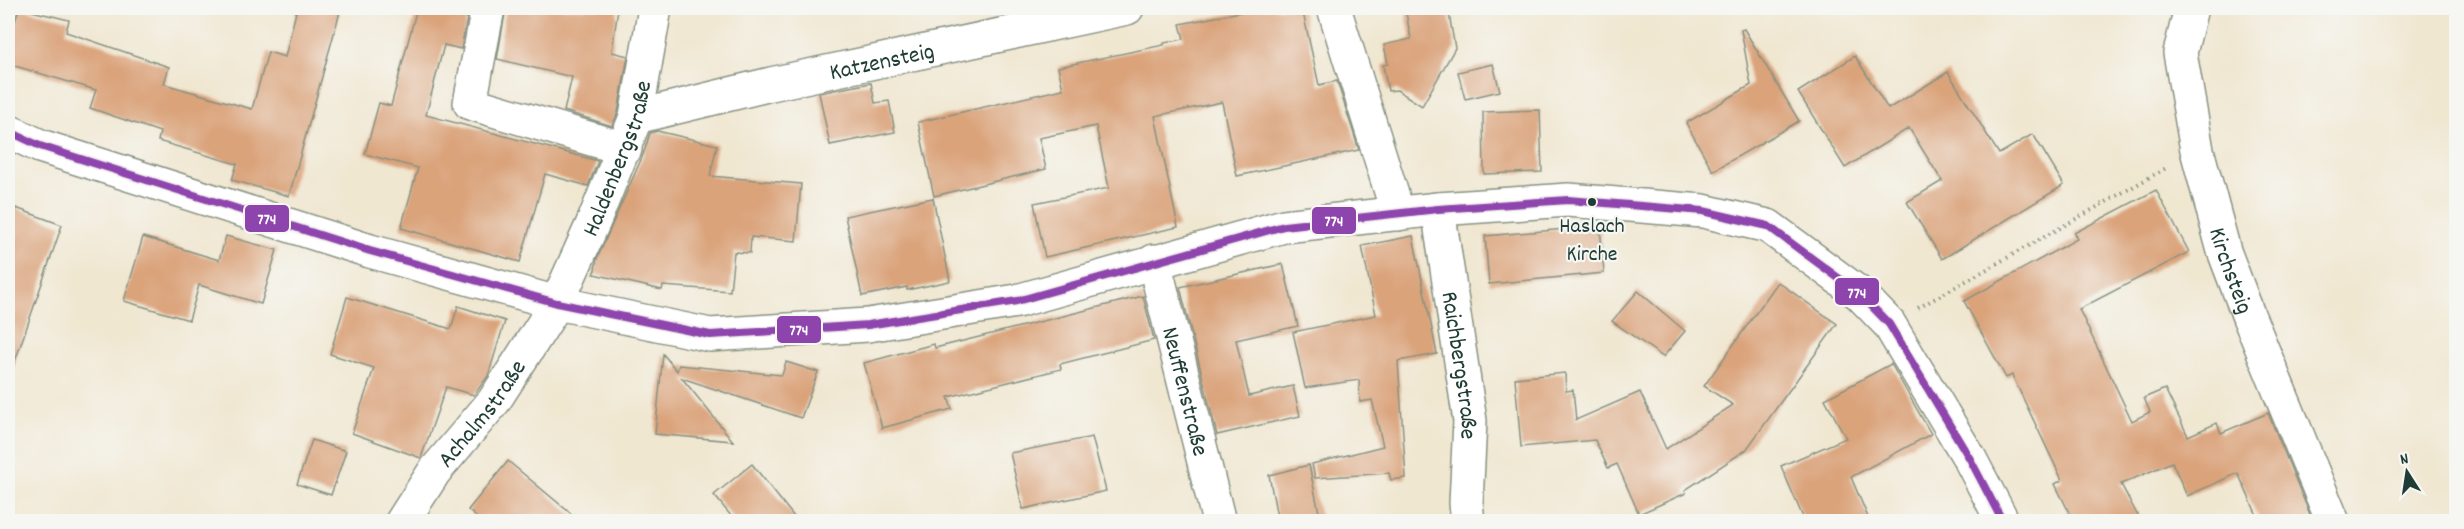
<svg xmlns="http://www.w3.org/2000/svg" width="2464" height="529" font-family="Dekko,sans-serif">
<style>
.building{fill:#daa37a}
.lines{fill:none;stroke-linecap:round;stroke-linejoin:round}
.minor-casing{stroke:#889282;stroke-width:36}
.path{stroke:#889282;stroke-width:4;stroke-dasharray:1.5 4.5;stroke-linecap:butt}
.minor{stroke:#fff;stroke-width:33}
.bus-1-casing{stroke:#f6f6f2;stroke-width:12}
.bus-1{stroke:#8e44ad;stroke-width:8}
.bus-dot{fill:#1f3d34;stroke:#f6f6f2;stroke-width:2}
.labels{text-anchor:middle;stroke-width:4.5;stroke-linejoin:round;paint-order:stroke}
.bus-label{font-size:22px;fill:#1f3d34;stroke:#f6f6f2}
.street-label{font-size:24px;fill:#1f3d34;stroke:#f6f6f2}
.line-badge{stroke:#f6f6f2;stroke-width:2}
.badge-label{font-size:16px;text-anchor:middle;font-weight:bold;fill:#fff}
</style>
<rect width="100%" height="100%" fill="#f6f6f2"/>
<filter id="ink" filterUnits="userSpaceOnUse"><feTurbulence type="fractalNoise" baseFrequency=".0167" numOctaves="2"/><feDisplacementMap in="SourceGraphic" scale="12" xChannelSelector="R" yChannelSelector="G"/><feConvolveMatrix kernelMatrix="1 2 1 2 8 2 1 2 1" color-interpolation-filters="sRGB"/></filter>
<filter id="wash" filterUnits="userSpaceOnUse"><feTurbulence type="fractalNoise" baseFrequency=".008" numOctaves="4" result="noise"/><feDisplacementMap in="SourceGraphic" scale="24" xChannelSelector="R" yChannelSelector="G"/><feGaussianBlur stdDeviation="1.35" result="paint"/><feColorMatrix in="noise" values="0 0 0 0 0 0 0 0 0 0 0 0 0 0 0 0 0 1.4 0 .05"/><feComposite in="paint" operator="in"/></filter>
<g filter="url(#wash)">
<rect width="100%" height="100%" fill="#f0e7d1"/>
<g id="blocks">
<!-- building -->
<g class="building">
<polygon points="19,8 69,20 66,32 169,67 164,84 252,109 268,52 285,57 297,8 341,8 289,196 232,180 237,164 158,141 160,132 90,108 96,90 8,64 8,45"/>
<polygon points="417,8 469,8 461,49 444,45 426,115 598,161 588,186 545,174 520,262 401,228 418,168 365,154 379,103 391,106"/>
<polygon points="506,8 618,8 612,52 628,56 618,112 612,126 564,111 572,77 497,59"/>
<polygon points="1260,8 1302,8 1319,85 1337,81 1359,150 1237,176 1222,102 1155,116 1178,227 1045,257 1034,203 1109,188 1096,126 1039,138 1046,169 934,196 918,122 1063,89 1058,67 1164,45 1164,43 1184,39 1180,24"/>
<polygon points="1405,8 1448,8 1455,48 1422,106 1397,90 1388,91 1383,65 1388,64 1384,45 1411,39"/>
<polygon points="1744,29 1799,121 1713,171 1686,123 1751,85 1741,30"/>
<polygon points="1855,56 1888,109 1948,72 1999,154 2033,134 2064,185 1942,259 1907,202 1942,181 1909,128 1845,168 1798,92"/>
<polygon points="1493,64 1500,91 1465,99 1458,72"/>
<polygon points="871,83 875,103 889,101 895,132 830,145 819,93"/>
<polygon points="1540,110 1542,172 1484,174 1483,112"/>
<polygon points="657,131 717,145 710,176 801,184 796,241 751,237 750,253 734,252 730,291 663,286 662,290 594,274 597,259 643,155 650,133"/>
<polygon points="2156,190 2189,252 2079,309 2132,421 2150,412 2144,398 2165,389 2188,436 2217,423 2221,433 2268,413 2313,522 2260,522 2238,473 2187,496 2172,462 2121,484 2141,522 2074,522 2055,484 2062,480 2012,375 2006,378 1964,301 2077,239 2074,233"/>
<polygon points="933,198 950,281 907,290 907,287 862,296 845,216"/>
<polygon points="16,208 62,225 12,370 8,369 8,232"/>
<polygon points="1600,226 1604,273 1489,284 1485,236"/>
<polygon points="226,236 277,250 261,304 199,285 189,320 124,301 143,237 219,260"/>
<polygon points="1413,236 1437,354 1398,361 1406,478 1391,480 1389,473 1315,478 1312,464 1383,446 1372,400 1360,402 1359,380 1305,388 1293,332 1376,315 1362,246"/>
<polygon points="1283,264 1298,326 1236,340 1249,396 1293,386 1300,416 1217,435 1180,287"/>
<polygon points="1778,282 1837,324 1746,450 1685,490 1686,493 1639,514 1617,464 1608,468 1595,440 1521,447 1515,378 1565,373 1566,391 1573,390 1576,420 1640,392 1666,449 1733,405 1704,386"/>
<polygon points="1638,291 1685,331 1663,357 1612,321"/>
<polygon points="1143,296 1154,340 1060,364 1061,369 948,397 952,409 882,428 864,363 934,344 935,348"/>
<polygon points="347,297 451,329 458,306 505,321 488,376 474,395 446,387 421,458 352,433 374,368 330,354"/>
<polygon points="663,354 677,371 679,365 782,375 786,362 818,372 801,418 682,378 733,441 655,434"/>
<polygon points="1891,364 1931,434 1851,477 1870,522 1805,522 1781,466 1846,438 1825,399"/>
<polygon points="1092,437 1106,491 1023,509 1010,453"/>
<polygon points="312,440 346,451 331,495 297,484"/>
<polygon points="508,461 581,522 482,522 468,510"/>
<polygon points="752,464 798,522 736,522 714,495"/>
<polygon points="1309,465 1321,522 1278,522 1269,475"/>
</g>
</g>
</g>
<g filter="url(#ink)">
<use href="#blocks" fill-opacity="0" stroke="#889282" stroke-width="1.5"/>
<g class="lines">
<!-- minor casing -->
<g class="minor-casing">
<g id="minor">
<polyline points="488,8 470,103 625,149"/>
<polyline points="1334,8 1398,214"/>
<path id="s1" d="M 2191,8 L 2180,53 L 2197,150 L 2224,251 L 2249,317 L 2333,522"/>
<path id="s2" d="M 636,117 L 771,84 L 1127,8"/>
<polyline points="8,131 40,146 370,251 557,303 710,335 868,325 1017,301 1284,226 1438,209 1568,200 1703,211 1768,226 1860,294 1889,324 1970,459 2003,522"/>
<path id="s3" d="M 1438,209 L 1470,421 L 1466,503 L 1468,522"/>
<path id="s4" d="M 1154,261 L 1219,522"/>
<path id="s5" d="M 402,522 L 434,472 L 494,401 L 557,303 L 594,221 L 636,117 L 655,8"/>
</g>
</g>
<!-- path -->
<polyline class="path" points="1918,308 2168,167"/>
<!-- minor -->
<use href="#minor" class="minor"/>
<!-- bus-1 casing -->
<g class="bus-1-casing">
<polyline id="bus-1" points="8,131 40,146 370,251 557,303 710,335 868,325 1017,301 1284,226 1438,209 1568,200 1703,211 1768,226 1860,294 1889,324 1970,459 2003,522"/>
</g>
<!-- bus-1 -->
<use href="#bus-1" class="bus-1"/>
</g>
</g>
<!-- markers -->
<circle class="bus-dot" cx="1592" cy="202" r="5"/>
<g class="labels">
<!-- bus labels -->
<g class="bus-label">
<text x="1592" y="232">Haslach<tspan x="1592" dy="28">Kirche</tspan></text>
</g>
<!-- street labels -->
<g class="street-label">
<text dy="8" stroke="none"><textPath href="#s2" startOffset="252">Katzensteig</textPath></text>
<text dy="8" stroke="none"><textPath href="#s5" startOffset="426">Haldenbergstraße</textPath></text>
<text dy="8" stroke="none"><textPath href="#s1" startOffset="270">Kirchsteig</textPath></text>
<text dy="8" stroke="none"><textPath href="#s3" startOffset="158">Raichbergstraße</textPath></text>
<text dy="8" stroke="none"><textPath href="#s4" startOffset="134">Neuffenstraße</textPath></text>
<text dy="8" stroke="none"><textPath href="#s5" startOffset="135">Achalmstraße</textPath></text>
</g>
</g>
<g class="line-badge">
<rect x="244" y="204" width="46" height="29" rx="6" fill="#8e44ad"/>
<rect x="1311" y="206" width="46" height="29" rx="6" fill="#8e44ad"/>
<rect x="1834" y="277" width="46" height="29" rx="6" fill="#8e44ad"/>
<rect x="776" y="315" width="46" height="29" rx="6" fill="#8e44ad"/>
</g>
<g class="badge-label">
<text x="267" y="224">774</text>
<text x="1334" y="226">774</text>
<text x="1857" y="298">774</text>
<text x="799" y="335">774</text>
</g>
<!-- margin -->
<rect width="2464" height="529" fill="none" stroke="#f6f6f2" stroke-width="30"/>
<!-- north arrow -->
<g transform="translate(2407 472) rotate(348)" stroke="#f6f6f2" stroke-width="4.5" paint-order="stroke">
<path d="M0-4.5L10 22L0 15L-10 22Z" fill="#1f3d34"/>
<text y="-9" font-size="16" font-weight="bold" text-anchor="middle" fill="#1f3d34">N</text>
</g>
</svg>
